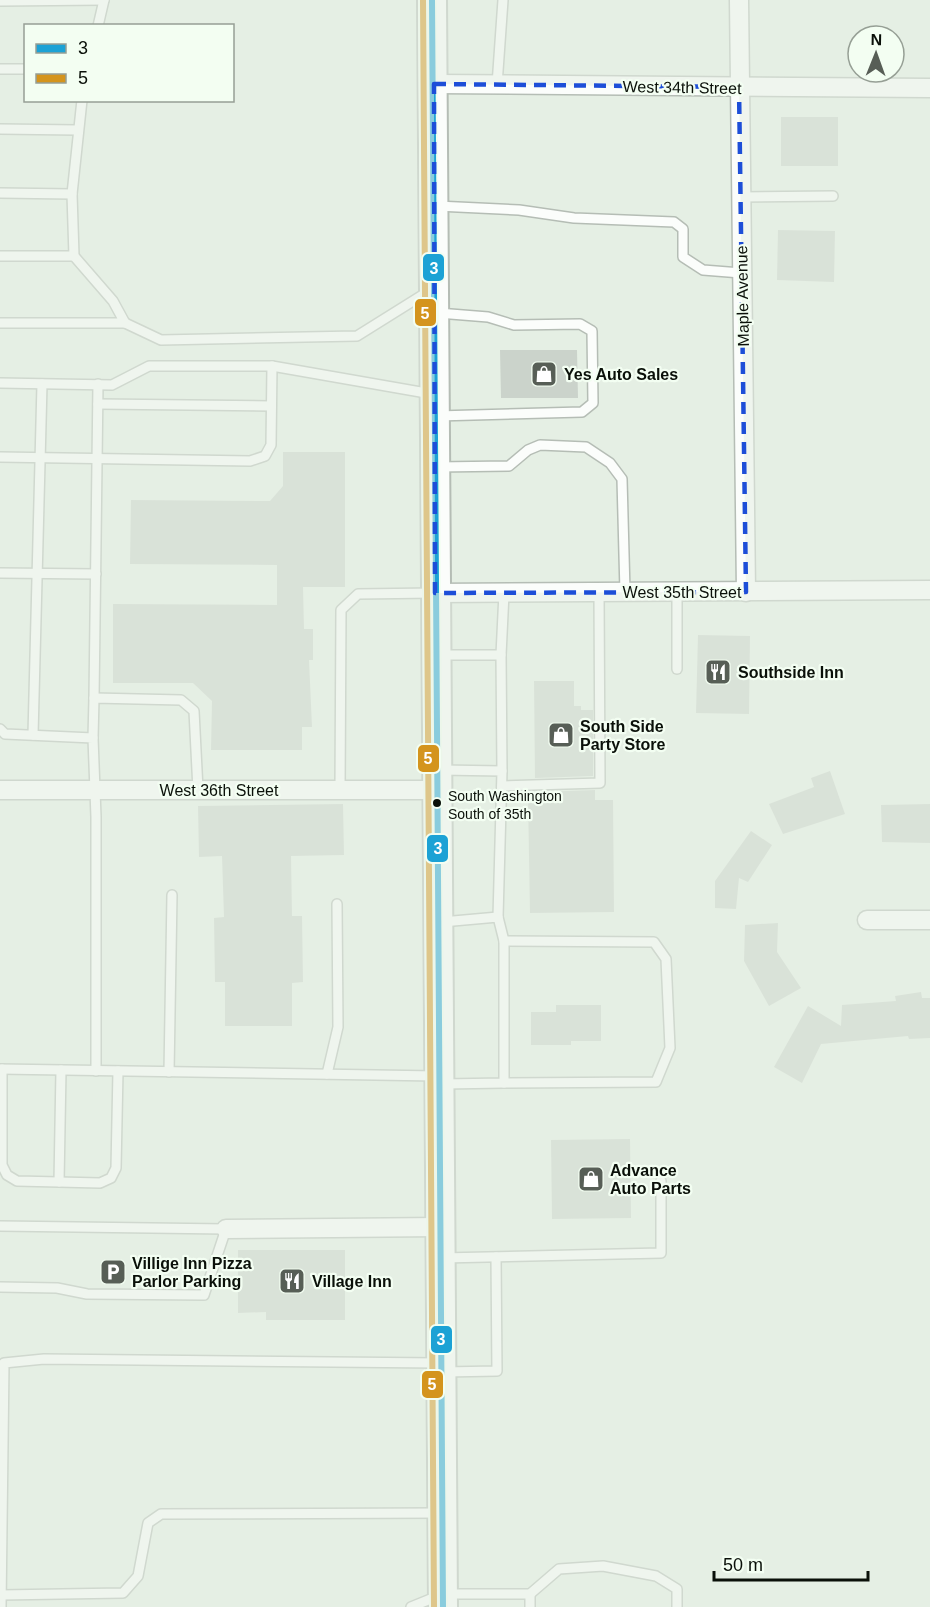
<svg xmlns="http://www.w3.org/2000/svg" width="930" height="1607" font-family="Helvetica,sans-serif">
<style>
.building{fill:#cbd3cb}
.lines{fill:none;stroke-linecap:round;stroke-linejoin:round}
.lane-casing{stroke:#b5bdb5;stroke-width:12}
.street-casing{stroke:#b5bdb5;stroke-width:21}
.primary-casing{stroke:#b5bdb5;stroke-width:32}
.lane{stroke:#fbfdfb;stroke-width:9}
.street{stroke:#fbfdfb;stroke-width:18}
.primary{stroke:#fbfdfb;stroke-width:28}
.bus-1-casing{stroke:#f3fef2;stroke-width:10}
.bus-2-casing{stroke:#f3fef2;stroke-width:10}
.bus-1{stroke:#1ca2d5;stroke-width:6}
.bus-2{stroke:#d4941d;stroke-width:6}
.marked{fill:none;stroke:#1d4ed8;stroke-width:4.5;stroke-dasharray:12 8;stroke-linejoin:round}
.bus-dot{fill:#0a1009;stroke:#f3fef2;stroke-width:2}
.labels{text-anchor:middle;stroke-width:4.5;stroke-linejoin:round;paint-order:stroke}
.bus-label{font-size:14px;fill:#0a1009;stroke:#f3fef2;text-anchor:start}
.street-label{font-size:16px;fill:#0a1009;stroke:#f3fef2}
.poi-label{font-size:16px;font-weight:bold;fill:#0a1009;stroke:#f3fef2;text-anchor:start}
.line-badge{stroke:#f3fef2;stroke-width:2}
.badge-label{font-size:16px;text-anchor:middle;font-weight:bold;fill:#fff}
</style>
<rect width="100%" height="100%" fill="#e5efe4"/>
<!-- building -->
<g class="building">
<rect x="781" y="117" width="57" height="49"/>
<polygon points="778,230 835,231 834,282 777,280"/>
<polygon points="500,350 577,350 578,398 501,398"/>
<polygon points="283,452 345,452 345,587 303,587 304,629 313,629 313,660 309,660 312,727 302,727 302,750 211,750 212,701 193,683 113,683 113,604 277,605 277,565 130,564 131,500 270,501 283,486"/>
<polygon points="698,635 750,636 749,714 696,713"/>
<polygon points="534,681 574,681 574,706 581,706 581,710 593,710 593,776 535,778"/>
<polygon points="830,771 845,814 783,834 769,804 814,787 811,778"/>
<polygon points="595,790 595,800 613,800 614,912 530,913 528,797 535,797 535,792"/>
<polygon points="343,804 344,855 291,856 292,916 302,916 303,982 292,983 292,1026 225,1026 225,982 215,982 214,918 224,917 222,856 199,857 198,806"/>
<polygon points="930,804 930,843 882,842 881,805"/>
<polygon points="751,831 772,845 748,882 739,878 736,909 715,908 715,881"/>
<polygon points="778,923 777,952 801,988 769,1006 744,961 745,925"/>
<polygon points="921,992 922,998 930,998 930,1038 909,1039 908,1036 821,1044 802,1083 774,1067 808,1006 841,1026 842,1005 896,1001 895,996"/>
<polygon points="556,1005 601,1005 601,1041 571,1041 571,1045 531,1045 531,1012 556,1012"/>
<polygon points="630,1139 631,1218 552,1219 551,1140"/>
<polygon points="238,1250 345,1250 345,1320 266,1320 266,1312 238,1313"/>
</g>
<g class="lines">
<!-- lane casing -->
<g class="lane-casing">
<g id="lane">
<polyline points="0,1 104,0"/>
<polyline points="98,26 104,0"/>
<polyline points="0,69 26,69"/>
<polyline points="497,85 503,0"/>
<polyline points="0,129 77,130"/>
<polyline points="0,193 72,194"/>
<polyline points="741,197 833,196"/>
<polyline points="437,206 519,210 574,218 674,222 683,229 683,257 703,270 741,273"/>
<polyline points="0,256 74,256"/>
<polyline points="0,323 125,323 113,301 74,256 72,194 82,100"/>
<polyline points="125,323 161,340 357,336 429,291"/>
<polyline points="0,383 112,385 149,366 272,366 432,394"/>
<polyline points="98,404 271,406"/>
<polyline points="437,416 582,412 593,403 592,331 580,324 514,325 488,317 438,313"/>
<polyline points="0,457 250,461 265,456 271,445 272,366"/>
<polyline points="437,467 509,466 528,450 540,445 586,447 610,463 622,479 625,592"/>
<polyline points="0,573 96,574"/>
<polyline points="438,655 501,655"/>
<polyline points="677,669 677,592"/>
<polyline points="94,698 98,384"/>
<polyline points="0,729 5,734 93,738 96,817 96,1071"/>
<polyline points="33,735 42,384"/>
<polyline points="93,738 94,698 181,700 194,711 198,790"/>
<polyline points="441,770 502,771 498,917"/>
<polyline points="502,771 501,655 504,593"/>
<polyline points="502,786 600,783 599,593"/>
<polyline points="340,790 341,610 358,594 434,593"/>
<polyline points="442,922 498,917 504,941 504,1083 444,1084"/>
<polyline points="504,941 654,942 666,959 670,1048 656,1082 504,1083"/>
<polyline points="0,1069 436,1076"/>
<polyline points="2,1069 2,1165 7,1175 17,1181 100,1183 111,1178 116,1168 118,1071"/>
<polyline points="169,1072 172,895"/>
<polyline points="327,1074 338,1027 337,904"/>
<polyline points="59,1182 61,1070"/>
<polyline points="0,1226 226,1229 204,1295 87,1294 57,1288 0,1287"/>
<polyline points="442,1258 661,1253 661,1181"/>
<polyline points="444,1372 497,1371 496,1257"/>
<polyline points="530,1594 530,1607"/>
<polyline points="1,1595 123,1593 138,1576 148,1523 161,1514 440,1513"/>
<polyline points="1,1607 4,1363 44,1359 438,1363"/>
<polyline points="411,1607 443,1594 530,1594 559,1569 603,1566 656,1576 677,1589 677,1607"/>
</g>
</g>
<!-- street casing -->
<g class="street-casing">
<g id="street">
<polyline points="739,0 746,592"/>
<polyline points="434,84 930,88"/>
<polyline points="435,593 930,590"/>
<polyline points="0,790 438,790"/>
<polyline points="867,920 930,920"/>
<polyline points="226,1229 440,1227"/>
</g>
</g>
<!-- primary casing -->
<g class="primary-casing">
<polyline id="primary" points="432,0 443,1607"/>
</g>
<!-- lane -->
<use href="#lane" class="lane"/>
<!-- street -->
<use href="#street" class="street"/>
<!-- primary -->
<use href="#primary" class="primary"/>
<!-- bus-1 casing -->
<g class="bus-1-casing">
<polyline id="bus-1" points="432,0 443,1607"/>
</g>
<!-- bus-2 casing -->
<g class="bus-2-casing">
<polyline id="bus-2" points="423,0 434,1607"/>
</g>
<!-- bus-1 -->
<use href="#bus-1" class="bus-1"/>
<!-- bus-2 -->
<use href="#bus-2" class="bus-2"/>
</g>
<!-- marked area -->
<path d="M0 0H930V1607H0ZM 434,84 L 739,87 L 746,592 L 435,593 Z" fill="#e5efe4" fill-opacity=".55" fill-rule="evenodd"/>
<path class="marked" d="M 434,84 L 739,87 L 746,592 L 435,593 Z"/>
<!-- icons -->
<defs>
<g id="shop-square" transform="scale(1.35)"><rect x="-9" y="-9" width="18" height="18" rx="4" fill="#575e56" stroke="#f3fef2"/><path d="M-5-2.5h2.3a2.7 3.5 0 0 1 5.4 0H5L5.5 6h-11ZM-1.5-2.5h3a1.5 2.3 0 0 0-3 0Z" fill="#fff"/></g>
<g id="restaurant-square" transform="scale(1.35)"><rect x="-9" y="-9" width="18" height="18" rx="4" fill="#575e56" stroke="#f3fef2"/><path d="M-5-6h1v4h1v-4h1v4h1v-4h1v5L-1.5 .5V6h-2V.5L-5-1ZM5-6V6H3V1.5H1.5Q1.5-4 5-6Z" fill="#fff"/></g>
<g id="parking-square" transform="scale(1.35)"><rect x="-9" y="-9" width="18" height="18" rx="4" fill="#575e56" stroke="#f3fef2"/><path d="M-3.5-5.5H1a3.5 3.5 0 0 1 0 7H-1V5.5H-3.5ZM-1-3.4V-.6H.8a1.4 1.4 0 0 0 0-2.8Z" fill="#fff"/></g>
</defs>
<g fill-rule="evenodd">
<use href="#shop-square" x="544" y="374"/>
<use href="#restaurant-square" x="718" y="672"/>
<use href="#shop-square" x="561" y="735"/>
<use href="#shop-square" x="591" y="1179"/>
<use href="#parking-square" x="113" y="1272"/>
<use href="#restaurant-square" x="292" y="1281"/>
</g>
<!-- markers -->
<circle class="bus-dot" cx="437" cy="803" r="5"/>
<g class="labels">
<!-- bus labels -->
<g class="bus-label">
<text x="448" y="801">South Washington<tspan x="448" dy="18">South of 35th</tspan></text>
</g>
<!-- street labels -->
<g class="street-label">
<text transform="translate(682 87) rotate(1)" y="6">West 34th Street</text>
<text transform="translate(742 296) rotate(-91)" y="6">Maple Avenue</text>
<text x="682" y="598">West 35th Street</text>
<text x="219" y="796">West 36th Street</text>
</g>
<!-- poi labels -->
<g class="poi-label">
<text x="564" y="380">Yes Auto Sales</text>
<text x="738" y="678">Southside Inn</text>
<text x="580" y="732">South Side<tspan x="580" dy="18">Party Store</tspan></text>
<text x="610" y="1176">Advance<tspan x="610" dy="18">Auto Parts</tspan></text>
<text x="132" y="1269">Villige Inn Pizza<tspan x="132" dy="18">Parlor Parking</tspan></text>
<text x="312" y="1287">Village Inn</text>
</g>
</g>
<g class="line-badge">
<rect x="422" y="253" width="23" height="29" rx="6" fill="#1ca2d5"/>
<rect x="414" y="298" width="23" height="29" rx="6" fill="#d4941d"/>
<rect x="417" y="744" width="23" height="29" rx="6" fill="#d4941d"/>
<rect x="426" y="834" width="23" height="29" rx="6" fill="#1ca2d5"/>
<rect x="430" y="1325" width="23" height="29" rx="6" fill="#1ca2d5"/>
<rect x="421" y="1370" width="23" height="29" rx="6" fill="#d4941d"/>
</g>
<g class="badge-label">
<text x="434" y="274">3</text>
<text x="425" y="319">5</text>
<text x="428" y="764">5</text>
<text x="438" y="854">3</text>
<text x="441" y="1345">3</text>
<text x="432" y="1390">5</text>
</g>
<!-- legend -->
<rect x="24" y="24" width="210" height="78" fill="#f3fef2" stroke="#969f95" stroke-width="1.5"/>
<rect x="36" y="44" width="30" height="9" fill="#1ca2d5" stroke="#969f95" stroke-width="1.5"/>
<text x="78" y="54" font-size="18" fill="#0a1009">3</text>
<rect x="36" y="74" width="30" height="9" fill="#d4941d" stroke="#969f95" stroke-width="1.5"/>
<text x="78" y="84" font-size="18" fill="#0a1009">5</text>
<!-- north arrow -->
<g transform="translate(876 54) rotate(1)"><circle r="28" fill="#f3fef2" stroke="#969f95" stroke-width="1.5"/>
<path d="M0-4.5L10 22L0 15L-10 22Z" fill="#575e56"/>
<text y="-9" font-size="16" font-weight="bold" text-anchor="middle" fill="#0a1009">N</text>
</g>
<!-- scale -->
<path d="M714 1571v9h154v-9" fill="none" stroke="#0a1009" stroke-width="3"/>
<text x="723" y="1571" font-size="18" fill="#0a1009" stroke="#f3fef2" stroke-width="4.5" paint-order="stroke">50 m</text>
</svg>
